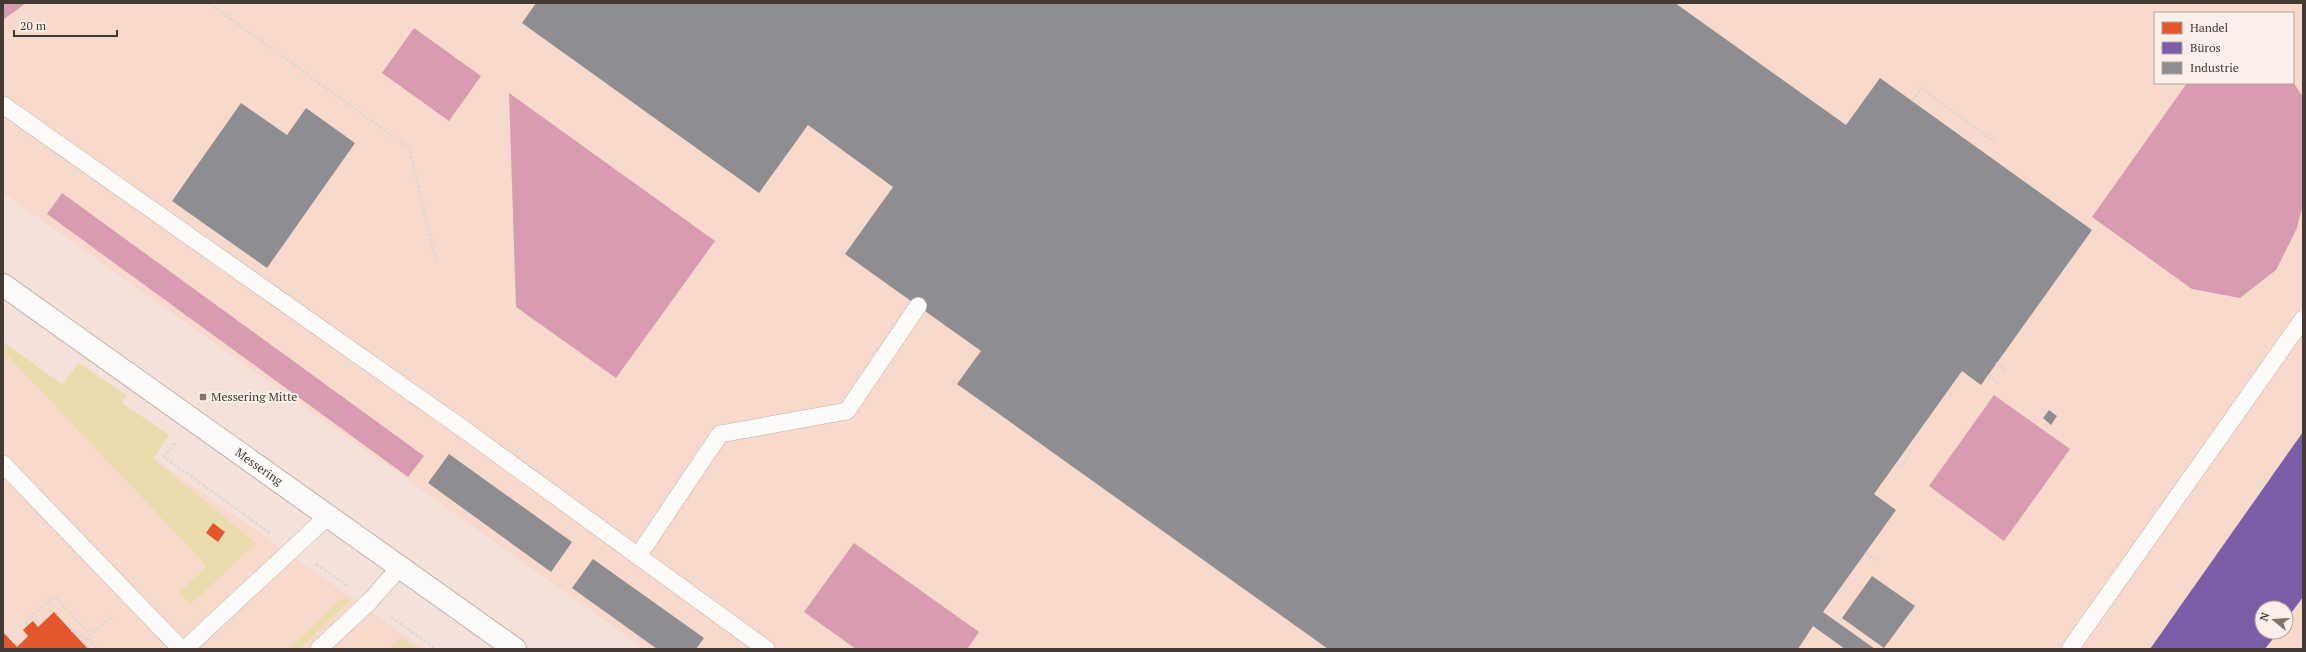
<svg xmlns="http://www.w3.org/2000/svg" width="2306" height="652" font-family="'PT Serif',serif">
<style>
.built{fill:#f8dacc;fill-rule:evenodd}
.green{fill:#eadcad}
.water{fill:#d89bb1}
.shops{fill:#e4572e}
.offices{fill:#7b5ea7}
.industry{fill:#8d8d92}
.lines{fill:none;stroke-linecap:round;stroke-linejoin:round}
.lane-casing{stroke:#beb0ab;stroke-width:18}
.street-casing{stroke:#beb0ab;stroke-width:24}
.path{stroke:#ddd8d6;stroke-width:2.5;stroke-dasharray:3 2;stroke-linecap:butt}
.lane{stroke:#fdfbf9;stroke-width:17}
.street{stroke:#fdfbf9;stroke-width:22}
.poi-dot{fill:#82746d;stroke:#fcefe9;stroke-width:1.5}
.labels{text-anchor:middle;stroke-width:4;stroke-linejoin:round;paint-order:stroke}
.poi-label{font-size:12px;fill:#453933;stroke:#fcefe9;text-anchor:start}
.street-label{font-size:12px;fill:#453933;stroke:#fcefe9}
</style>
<rect width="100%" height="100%" fill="#f4e2da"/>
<!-- built -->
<g class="built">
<path d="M 3,3 L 2303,3 L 2303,649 L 645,649 L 3,193 ZM 2155,13 L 2293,13 L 2293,83 L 2155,83 ZM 2262,608 L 2286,608 L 2286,632 L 2262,632 Z"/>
<polygon points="3,351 347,595 424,649 3,649"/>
</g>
<!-- green -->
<g class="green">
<polygon points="3,342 62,384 79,363 126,395 122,403 169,435 153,459 256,543 190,605 179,593 207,566 9,357 3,362"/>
<polygon points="341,599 352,599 299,649 288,649"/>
<polygon points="401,638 418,649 389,649"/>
</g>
<!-- water -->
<g class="water">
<polygon points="3,3 26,3 3,20"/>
<polygon points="414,28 481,76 449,121 382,73"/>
<polygon points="2293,82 2303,97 2303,204 2297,228 2276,270 2240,298 2192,289 2092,217 2187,83"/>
<polygon points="509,93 715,241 616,378 516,307"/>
<polygon points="62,193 424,456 408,477 47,214"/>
<polygon points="1994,395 2070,449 2004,541 1929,486"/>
<polygon points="854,543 979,632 967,649 856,649 804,612"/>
</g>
<!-- shops -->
<g class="shops">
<polygon points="213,523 225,532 218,542 206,533"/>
<polygon points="54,612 88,649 3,649 3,632 17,647 28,636 23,630 28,625 33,621 38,627"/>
</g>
<!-- offices -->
<polygon class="offices" points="2303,432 2303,597 2286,620 2286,608 2262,608 2262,632 2278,632 2265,649 2150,649"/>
<!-- industry -->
<g class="industry">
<polygon points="536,3 1675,3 1846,125 1880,78 2092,230 1981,385 1962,371 1874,494 1896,510 1823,612 1875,649 1845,649 1813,626 1798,649 1328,649 957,384 981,351 845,254 893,187 808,125 759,193 522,23"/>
<polygon points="241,103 287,135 306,108 355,143 267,268 172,201"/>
<polygon points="2049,410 2057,416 2051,425 2043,418"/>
<polygon points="449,454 572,542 551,572 428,483"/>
<polygon points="593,559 704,638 696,649 657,649 572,588"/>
<polygon points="1872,576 1915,606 1884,648 1842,618"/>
</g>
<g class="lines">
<!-- lane casing -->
<g class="lane-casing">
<g id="lane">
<polyline points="3,105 462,428 766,649"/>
<polyline points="3,464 181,649"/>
<polyline points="638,556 720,434 847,411 918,306"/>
<polyline points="185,649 328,516"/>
<polyline points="319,649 370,601 400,567"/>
<polyline points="2070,649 2303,319"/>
</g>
</g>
<!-- street casing -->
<g class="street-casing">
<g id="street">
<path id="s1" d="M 3,285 L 515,649"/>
</g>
</g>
<!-- path -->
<g class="path">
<polyline points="209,3 409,148 436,261"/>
<polyline points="1912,101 1921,88 1996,143"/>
<polyline points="1996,363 2006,371"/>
<polyline points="1988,375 1998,383"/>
<polyline points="175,443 164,457 270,533"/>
<polyline points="1896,464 1900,467 1910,454"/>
<polyline points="1865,553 1876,560"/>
<polyline points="316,564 348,586"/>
<polyline points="391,617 436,649"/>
<polyline points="28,625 25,622 54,596 91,635 112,616"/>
<polyline points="72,632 74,629 85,640 91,635"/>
<polyline points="87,638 97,649"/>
</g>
<!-- lane -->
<use href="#lane" class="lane"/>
<!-- street -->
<use href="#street" class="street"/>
</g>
<!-- markers -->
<rect class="poi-dot" x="199" y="393" width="8" height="8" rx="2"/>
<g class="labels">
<!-- poi labels -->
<g class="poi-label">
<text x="211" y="401">Messering Mitte</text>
</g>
<!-- street labels -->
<g class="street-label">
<text dy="4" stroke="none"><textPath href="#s1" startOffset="314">Messering</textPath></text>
</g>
</g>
<!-- border -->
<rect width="2306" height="652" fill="none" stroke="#453933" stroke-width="8"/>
<!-- legend -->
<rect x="2154" y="12" width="140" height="72" fill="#fcefe9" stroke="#b3a6a0"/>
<rect x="2162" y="22" width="20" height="12" fill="#e4572e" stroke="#b3a6a0"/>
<text x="2190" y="32" font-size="12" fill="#453933">Handel</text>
<rect x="2162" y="42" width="20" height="12" fill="#7b5ea7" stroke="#b3a6a0"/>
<text x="2190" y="52" font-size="12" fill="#453933">Büros</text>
<rect x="2162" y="62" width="20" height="12" fill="#8d8d92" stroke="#b3a6a0"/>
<text x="2190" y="72" font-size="12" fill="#453933">Industrie</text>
<!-- north arrow -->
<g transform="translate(2274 620) rotate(288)"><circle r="19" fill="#fcefe9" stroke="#b3a6a0"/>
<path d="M0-3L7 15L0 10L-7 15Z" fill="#82746d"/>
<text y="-6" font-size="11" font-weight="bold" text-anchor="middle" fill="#453933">N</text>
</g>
<!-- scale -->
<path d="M14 30v6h103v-6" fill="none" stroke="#453933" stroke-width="2"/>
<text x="20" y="30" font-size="12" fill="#453933" stroke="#fcefe9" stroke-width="3" paint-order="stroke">20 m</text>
</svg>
